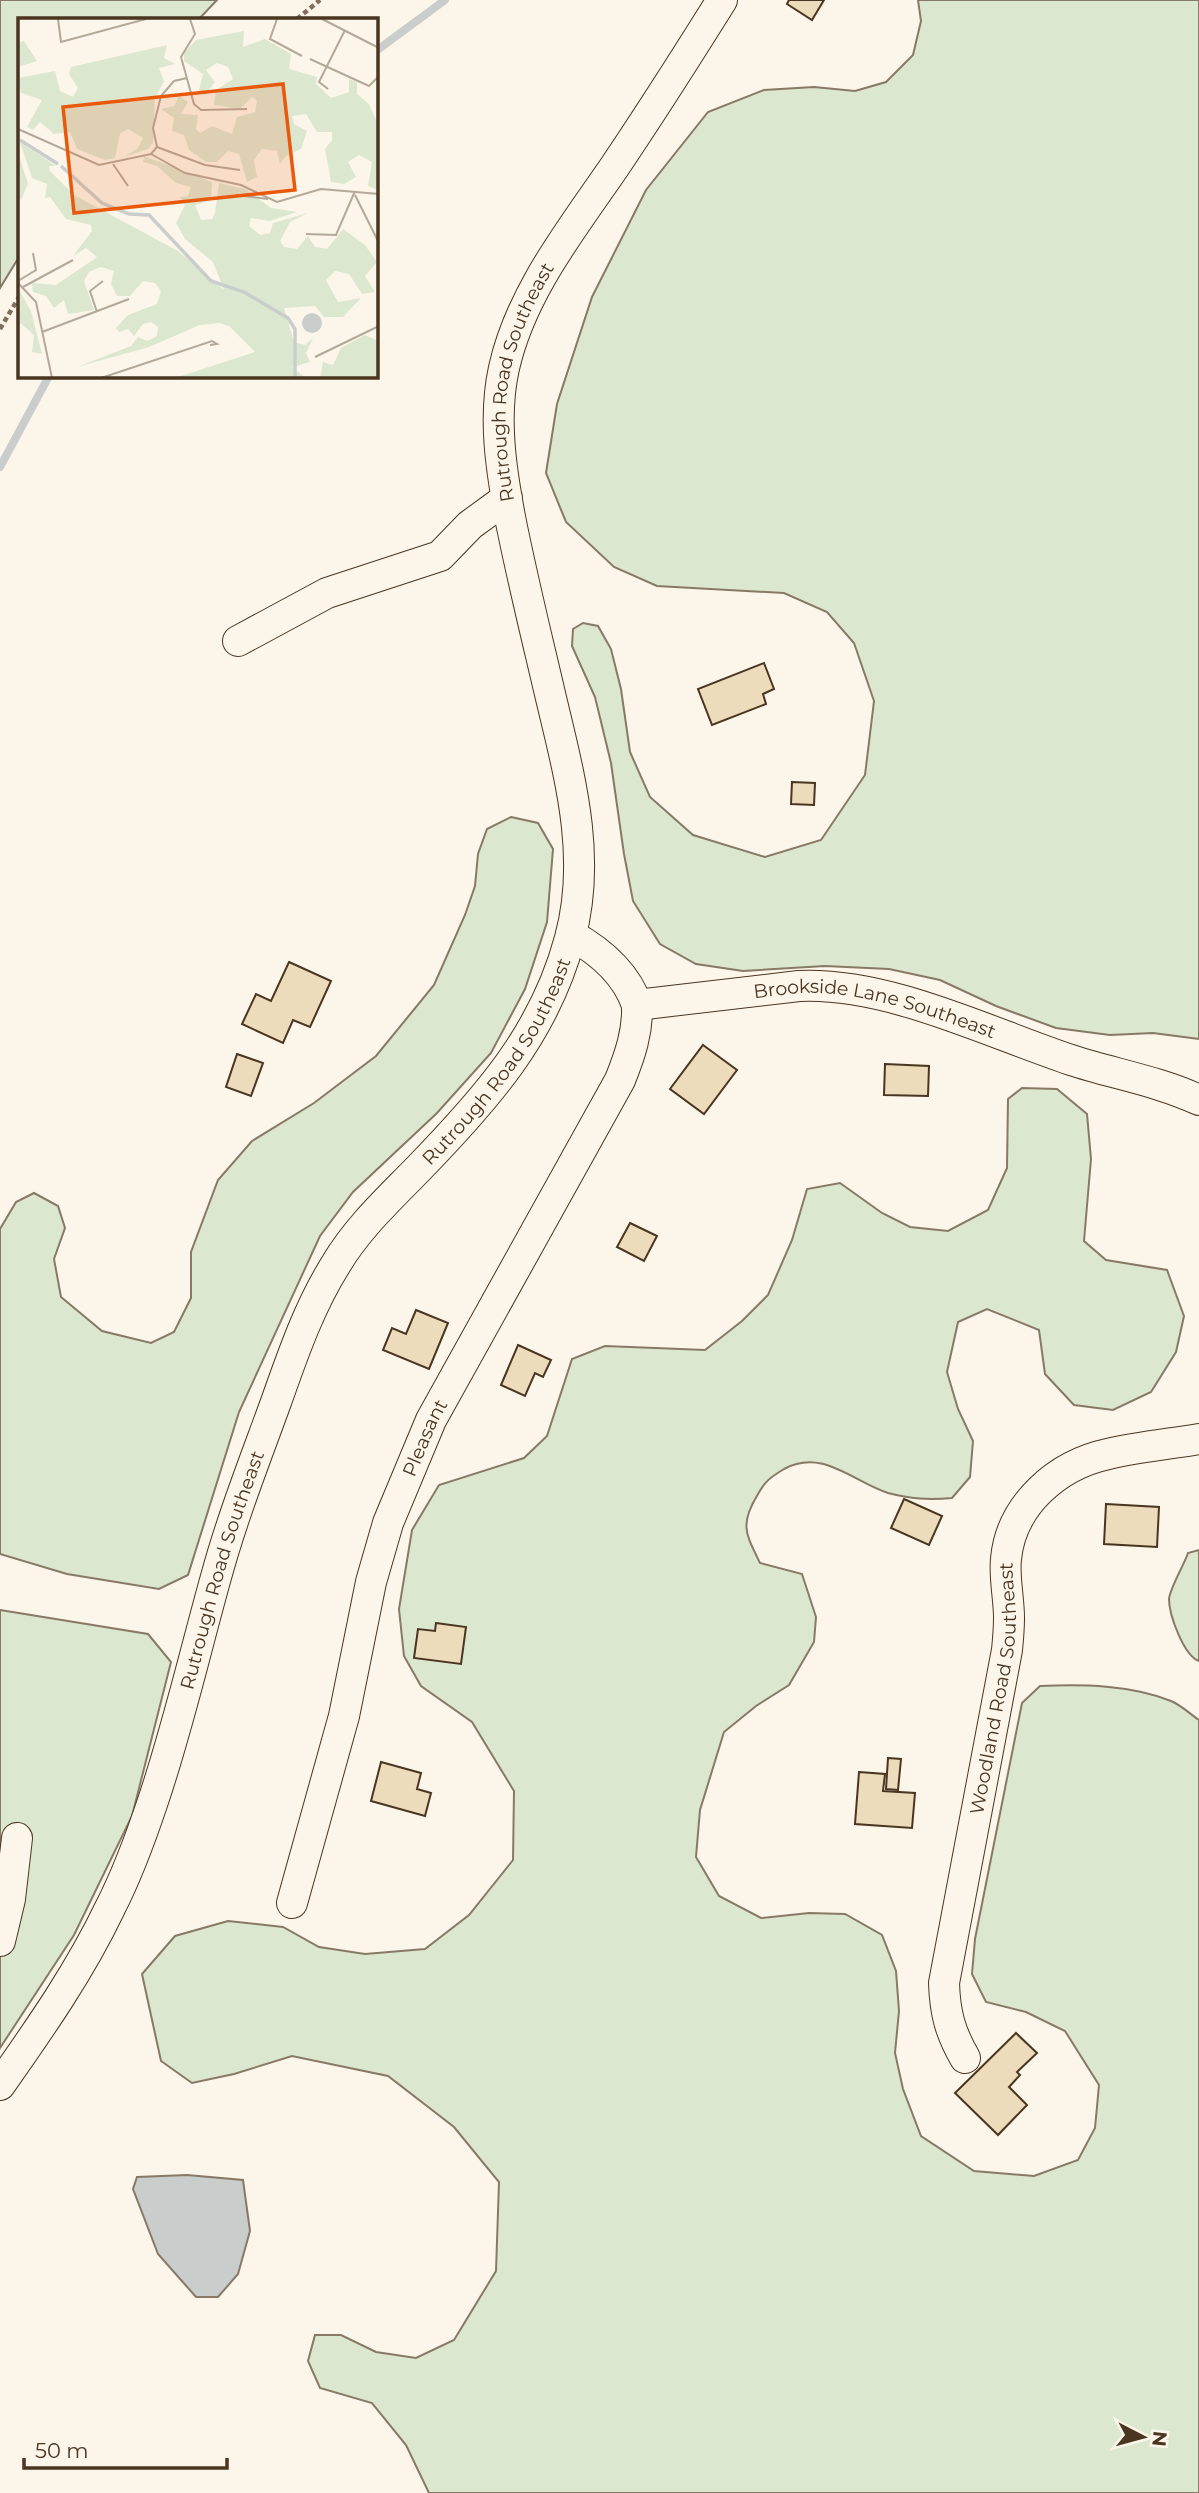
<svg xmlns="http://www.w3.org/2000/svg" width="1199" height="2493" font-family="Montserrat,sans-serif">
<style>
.green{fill:#dce7d0;stroke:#887966;stroke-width:2}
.water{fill:#c9cecd;stroke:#887966;stroke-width:2}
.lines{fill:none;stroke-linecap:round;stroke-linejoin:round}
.stream{stroke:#c9cecd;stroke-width:8}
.building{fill:#ecdcbc;stroke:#4a3520;stroke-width:2}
.minor-casing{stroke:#4a3520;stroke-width:32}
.path{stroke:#7f6f5c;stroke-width:4.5;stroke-dasharray:5 3.5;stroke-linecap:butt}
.minor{stroke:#fbf6e9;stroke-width:30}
.labels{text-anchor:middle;stroke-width:5;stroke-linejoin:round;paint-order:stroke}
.street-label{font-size:19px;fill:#4a3520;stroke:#fbf6e9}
.inset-river{fill:none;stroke:#c9cecd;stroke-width:3.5}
.inset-road{fill:none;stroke:#b4a999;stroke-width:2}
.view{fill:#e8590c;fill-opacity:0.15;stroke:#e8590c;stroke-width:3.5}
.inset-edge{fill:none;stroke:#4a3520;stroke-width:3.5}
</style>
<rect width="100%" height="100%" fill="#fbf6e9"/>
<!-- green -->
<g class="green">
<polygon points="0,0 217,0 199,19 19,19 19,257 0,288"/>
<polygon points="918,0 1199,0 1199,1039 1153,1033 1110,1035 1056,1028 996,1006 940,980 889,969 825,966 743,971 696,964 660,944 633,901 624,854 611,763 595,697 572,646 573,629 583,623 598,626 611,649 621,689 630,752 650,797 693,835 765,857 821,840 865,775 874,701 854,643 827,612 784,593 657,586 614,567 566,522 546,473 557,404 592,297 646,190 708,112 764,90 814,87 855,91 886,82 913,55 921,21"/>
<polygon points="511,817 538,823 553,849 547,922 525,989 491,1053 437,1113 353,1192 320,1236 239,1412 188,1575 159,1589 67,1574 0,1554 0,1229 16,1202 34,1193 58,1206 65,1228 54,1259 61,1297 102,1331 151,1343 174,1332 191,1298 191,1252 218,1180 252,1141 314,1103 376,1056 434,985 465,915 475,886 478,854 487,829"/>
<path d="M 1022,1088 L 1057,1089 L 1087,1114 L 1091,1159 L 1084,1241 L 1106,1260 L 1167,1270 L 1184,1316 L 1176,1352 L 1151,1392 L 1113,1410 L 1074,1405 L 1045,1374 L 1039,1330 L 987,1309 L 958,1322 L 947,1372 L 958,1409 L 973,1441 L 970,1477 L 952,1498 C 928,1500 911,1499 888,1493 C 853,1482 823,1448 784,1469 C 771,1477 765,1481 758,1494 C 739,1525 746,1534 760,1563 L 802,1574 L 816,1617 L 814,1642 L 789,1685 L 756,1706 L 724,1732 L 700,1810 L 696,1857 L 719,1896 L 761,1918 L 809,1913 L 845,1914 L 882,1935 L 896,1971 L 899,2011 L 895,2053 L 903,2089 L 921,2136 L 974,2171 L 1034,2176 L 1078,2160 L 1095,2128 L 1099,2085 L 1065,2031 L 1026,2012 L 986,2002 L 972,1974 L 975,1939 L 1022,1703 L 1040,1686 C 1083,1684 1131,1685 1171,1701 C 1181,1705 1190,1714 1199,1720 L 1199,2493 L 429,2493 L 406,2445 L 372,2403 L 320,2388 L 308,2361 L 315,2335 L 341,2335 L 376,2352 L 416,2358 L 454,2340 L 496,2271 L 499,2182 L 454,2127 L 388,2076 L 292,2056 L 234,2074 L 192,2083 L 161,2061 L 142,1974 L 175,1936 L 228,1921 L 283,1927 L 319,1947 L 365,1954 L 425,1949 L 469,1915 L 513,1860 L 514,1791 L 472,1722 L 421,1686 L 404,1656 L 399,1609 L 412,1530 L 439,1485 L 524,1458 L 547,1436 L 572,1359 L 605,1346 L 705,1350 L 742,1321 L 768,1295 L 792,1240 L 807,1189 L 840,1183 L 882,1213 L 910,1227 L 948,1231 L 988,1210 L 1007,1168 L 1008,1099 Z"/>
<path d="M 1199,1550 L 1199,1661 C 1184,1656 1169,1615 1169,1599 C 1170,1588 1184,1565 1188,1553 Z"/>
<polygon points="0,1610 148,1634 171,1662 132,1816 74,1935 0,2048"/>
</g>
<!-- water -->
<polygon class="water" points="187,2175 243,2180 250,2231 238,2274 218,2297 196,2297 158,2254 133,2189 137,2177"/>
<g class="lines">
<!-- stream -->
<g class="stream">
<polyline points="376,51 445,0"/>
<polyline points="0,467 49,376"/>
</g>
</g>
<!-- building -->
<g class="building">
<polygon points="789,0 824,0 812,20 787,4"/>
<polygon points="764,663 774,689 763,694 766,704 712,725 698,689"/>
<polygon points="792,782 815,783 814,805 791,804"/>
<polygon points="289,962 331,981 310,1027 293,1020 283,1043 242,1024 256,994 271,1001"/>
<polygon points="703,1045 737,1070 704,1114 670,1089"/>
<polygon points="237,1054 263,1063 251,1096 226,1087"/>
<polygon points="885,1064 929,1066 928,1096 884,1095"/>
<polygon points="630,1223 657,1236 644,1261 617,1247"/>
<polygon points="416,1310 448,1323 429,1369 383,1350 392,1328 406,1334"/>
<polygon points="518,1345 551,1360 543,1377 535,1373 525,1396 501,1385"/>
<polygon points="904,1499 942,1516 929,1545 891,1528"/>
<polygon points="1106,1504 1159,1507 1157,1547 1104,1544"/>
<polygon points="436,1623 466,1627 461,1664 414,1658 418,1629 435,1631"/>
<polygon points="888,1758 901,1759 898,1790 886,1789"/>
<polygon points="381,1762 421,1773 417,1789 431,1793 425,1816 371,1801"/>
<polygon points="859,1772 885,1774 883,1791 915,1793 912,1828 855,1824"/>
<polygon points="1016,2033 1037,2053 1017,2072 1020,2075 1009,2087 1027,2105 998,2135 955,2093"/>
</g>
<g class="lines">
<!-- minor casing -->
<g class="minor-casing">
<g id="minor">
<polyline points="238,641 327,593 440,556 470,525 507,498"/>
<path id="s1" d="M 571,935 C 600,951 626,973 637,1005 L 799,986 C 888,982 987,1032 1071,1060 C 1114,1074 1158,1081 1199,1100"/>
<path id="s2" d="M 292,1903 L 344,1716 L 371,1582 L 388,1523 L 431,1420 L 620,1080 C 630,1055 638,1032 637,1005"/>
<polyline points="0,1941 10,1899 17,1838"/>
<path id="s3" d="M 965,2058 C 950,2032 945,2013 944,1983 L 1007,1650 C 1008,1640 1009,1629 1009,1618 C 1009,1598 1004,1578 1006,1559 C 1011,1505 1057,1465 1108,1454 C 1138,1447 1169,1444 1199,1439"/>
<path id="s4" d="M 0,2085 C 40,2028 80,1971 110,1908 C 127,1875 141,1837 153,1801 C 178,1727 195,1652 216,1577 C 232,1518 255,1460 276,1402 C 293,1354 309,1307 336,1264 C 358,1227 390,1198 419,1168 C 486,1099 545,1033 570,938 C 592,857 570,778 551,698 C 537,638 522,578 510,517 C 501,469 493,417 504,368 C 521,292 572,229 615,166 C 652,111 687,56 722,0"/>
</g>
</g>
<!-- path -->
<g class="path">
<polyline points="297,19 320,0"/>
<polyline points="0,329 19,297"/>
</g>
<!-- minor -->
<use href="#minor" class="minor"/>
</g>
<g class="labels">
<!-- street labels -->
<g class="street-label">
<text dy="7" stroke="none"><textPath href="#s4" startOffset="1867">Rutrough Road Southeast</textPath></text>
<text dy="7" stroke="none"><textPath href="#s1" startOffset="340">Brookside Lane Southeast</textPath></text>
<text dy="7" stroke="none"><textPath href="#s4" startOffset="1153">Rutrough Road Southeast</textPath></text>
<text dy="7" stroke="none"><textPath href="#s2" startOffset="485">Pleasant</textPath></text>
<text dy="7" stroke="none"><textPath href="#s4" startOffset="565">Rutrough Road Southeast</textPath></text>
<text dy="7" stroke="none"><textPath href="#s3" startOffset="378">Woodland Road Southeast</textPath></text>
</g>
</g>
<!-- overview -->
<g transform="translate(18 18)">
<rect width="360" height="360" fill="#fbf6e9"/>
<path d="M 226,13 L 225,29 L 247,21 L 273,36 L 271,51 L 299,59 L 298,66 L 313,80 L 331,74 L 331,61 L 339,64 L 339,76 L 351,86 L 360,106 L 360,172 L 350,168 L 354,144 L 341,137 L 330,144 L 338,159 L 326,166 L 313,164 L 307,131 L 314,122 L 314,114 L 299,114 L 288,96 L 274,98 L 276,106 L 289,113 L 283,131 L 269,137 L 262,146 L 259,133 L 244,131 L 236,142 L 239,159 L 229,164 L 221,136 L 210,133 L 199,144 L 188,144 L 171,132 L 166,117 L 154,113 L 156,100 L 143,91 L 156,88 L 161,78 L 170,84 L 163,96 L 180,97 L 178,111 L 182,115 L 194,108 L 214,116 L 219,99 L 237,94 L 239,83 L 234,79 L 222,91 L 196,87 L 198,72 L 215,61 L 210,49 L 199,45 L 188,52 L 197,64 L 187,77 L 181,72 L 185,56 L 166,43 L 166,35 L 178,22 ZM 6,23 L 19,43 L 0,49 L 0,25 ZM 149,27 L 146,40 L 157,46 L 141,50 L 146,63 L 137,80 L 135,125 L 130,131 L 106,139 L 120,130 L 125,120 L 110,111 L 102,116 L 97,140 L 87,142 L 59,131 L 52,114 L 36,116 L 22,104 L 15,112 L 9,109 L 24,82 L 3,75 L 0,60 L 37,53 L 42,73 L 55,79 L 60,70 L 51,56 L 53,49 ZM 2,124 L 38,148 L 31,148 L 32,153 L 56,177 L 160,233 L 206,272 L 195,244 L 167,221 L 158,205 L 167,187 L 162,179 L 170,178 L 173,169 L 158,165 L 139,148 L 125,144 L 126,138 L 194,164 L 193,182 L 177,187 L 183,202 L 194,201 L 197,195 L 201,165 L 227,171 L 253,190 L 279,194 L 252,203 L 233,200 L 231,208 L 242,217 L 252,215 L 255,205 L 290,195 L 272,204 L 262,223 L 266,229 L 279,231 L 290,218 L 297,229 L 309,231 L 325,211 L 347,227 L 359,244 L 347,258 L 357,274 L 344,276 L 331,256 L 317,253 L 308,262 L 320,284 L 343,280 L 325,299 L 306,299 L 297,288 L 266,290 L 276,324 L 287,327 L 295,320 L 288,335 L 292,344 L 274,349 L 288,360 L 157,360 L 237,334 L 211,308 L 201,305 L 182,307 L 131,329 L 59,349 L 113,328 L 120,319 L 129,323 L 139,318 L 140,309 L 133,304 L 125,306 L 116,318 L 110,311 L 101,314 L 98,310 L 110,297 L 139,286 L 143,273 L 137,265 L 125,263 L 112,278 L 99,278 L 93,266 L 96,253 L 83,249 L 71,254 L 66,263 L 76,292 L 50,296 L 46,282 L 36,290 L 28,278 L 15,274 L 14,265 L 38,267 L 79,239 L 68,230 L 55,238 L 74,213 L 73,207 L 48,201 L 32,179 L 27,180 L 29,166 L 14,160 ZM 0,134 L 10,166 L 3,182 L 0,177 ZM 0,270 L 13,293 L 24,336 L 14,334 L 16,317 L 0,303 ZM 347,317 L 360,323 L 360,360 L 302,360 L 305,344 L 315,347 L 323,330 Z" fill="#dce7d0"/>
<path d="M284 305a10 10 0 1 1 20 0a10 10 0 1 1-20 0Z" fill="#c9cecd"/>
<path class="inset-river" d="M 2,122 L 40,146M 43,148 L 84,185 L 111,196 L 131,197 L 193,263 L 226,274 L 270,300 L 277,311 L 277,360"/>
<path class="inset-road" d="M 40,1 L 43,24 L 128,1M 172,1 L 177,16 L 163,39 L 176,86 L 183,92 L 229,91M 259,1 L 252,21 L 284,38M 304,1 L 361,30M 292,41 L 351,68 L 361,58M 310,71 L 301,64 L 327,12M 0,111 L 81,147 L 133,136 L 167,155 L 223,167 L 259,184 L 303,171 L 361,176M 139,129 L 187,147 L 222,152M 133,136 L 139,129 L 135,110 L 143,78 L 156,63 L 169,60M 95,146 L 110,168M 218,177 L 250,181M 337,177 L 361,225M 288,216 L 318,217 L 337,173M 0,263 L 18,252 L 15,235M 0,265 L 18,284 L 34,360M 5,269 L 55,242M 79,294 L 72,273 L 85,263M 24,314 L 111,281M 297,339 L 361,308M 83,360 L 194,323 L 199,326 L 192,327"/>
<path class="view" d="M 265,66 L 277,172 L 56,195 L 45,89 Z"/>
<rect width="360" height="360" class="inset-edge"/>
</g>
<!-- north arrow -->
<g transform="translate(1143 2437) rotate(96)" stroke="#fbf6e9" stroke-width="5" paint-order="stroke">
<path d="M0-5L12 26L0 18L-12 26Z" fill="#4a3520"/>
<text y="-10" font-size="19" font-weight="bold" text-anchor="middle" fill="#4a3520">N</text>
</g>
<!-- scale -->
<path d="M24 2458v10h203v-10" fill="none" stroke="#4a3520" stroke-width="3.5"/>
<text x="35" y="2458" font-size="21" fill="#4a3520" stroke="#fbf6e9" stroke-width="5" paint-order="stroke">50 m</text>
</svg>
